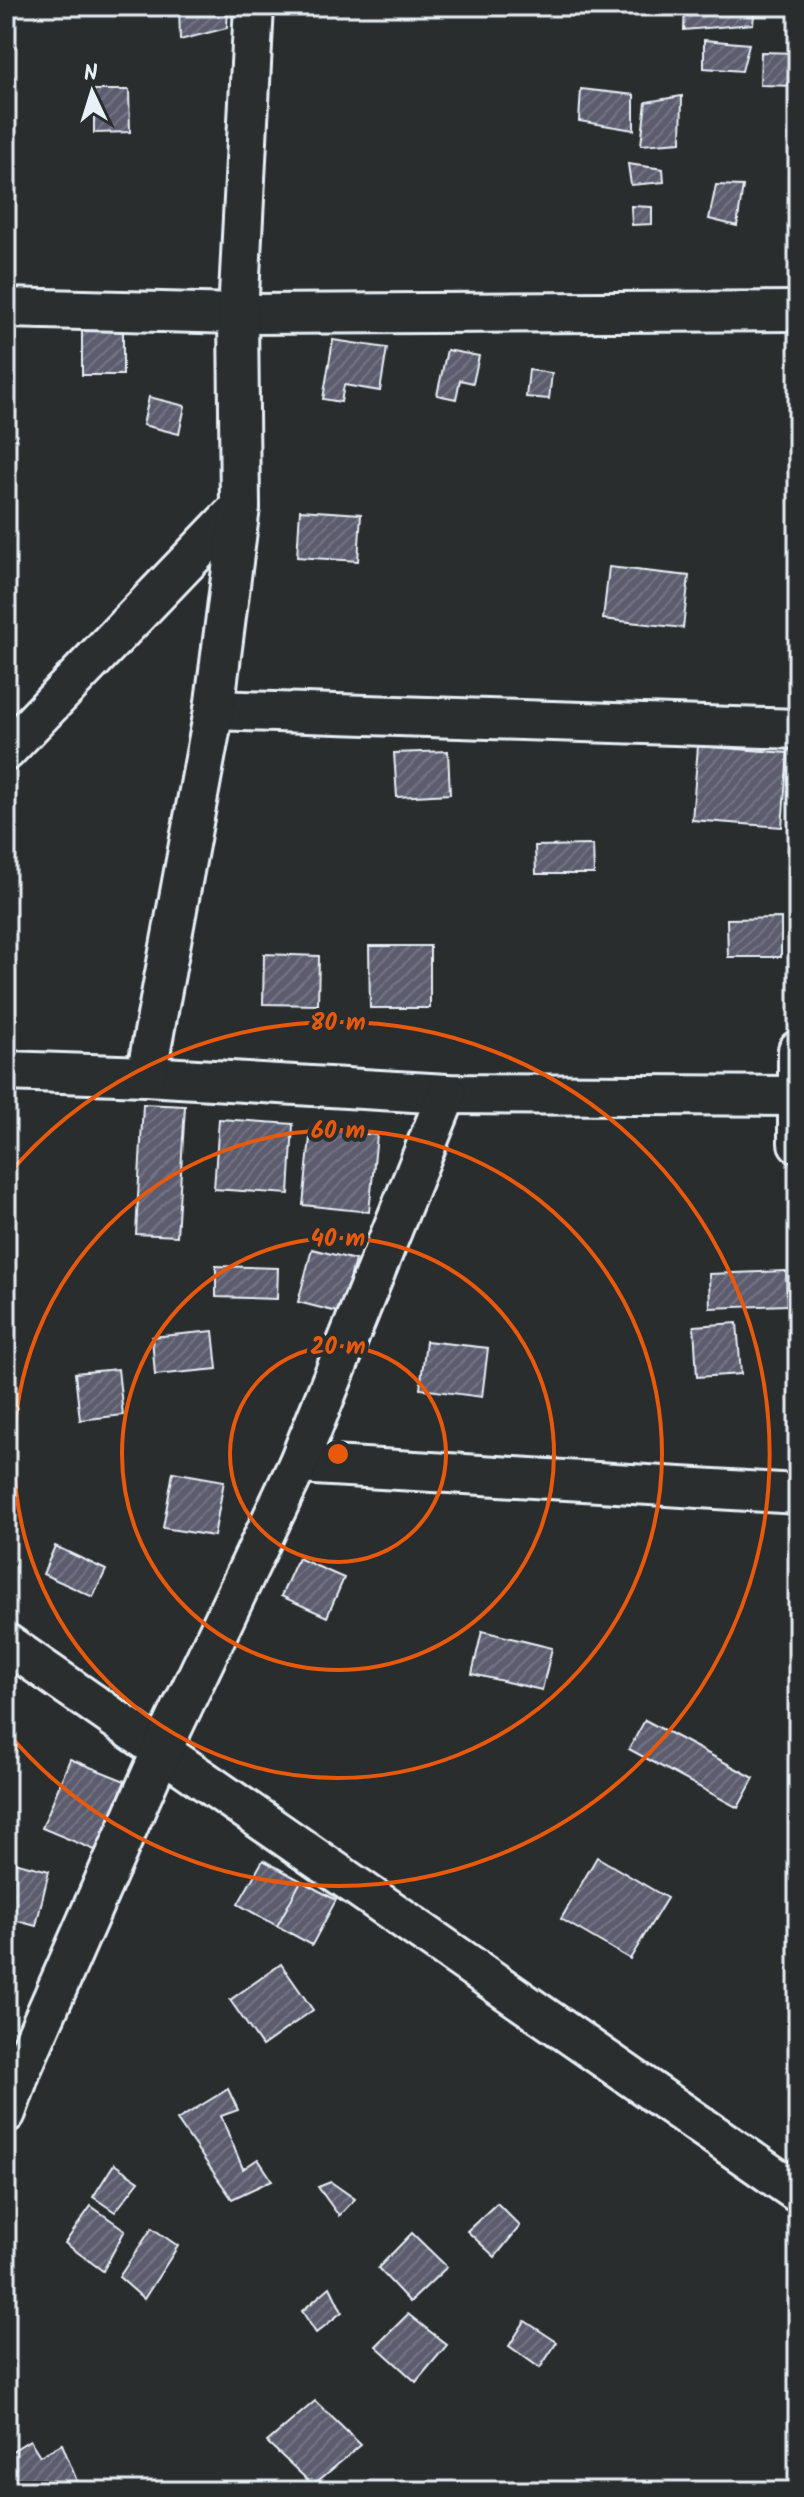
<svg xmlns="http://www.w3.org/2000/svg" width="804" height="2497" font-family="Kalam,sans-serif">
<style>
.building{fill:url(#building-hatch);stroke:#e8f1f8;stroke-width:2}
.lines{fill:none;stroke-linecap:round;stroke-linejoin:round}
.street-casing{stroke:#e8f1f8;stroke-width:44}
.street{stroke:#2a2d2e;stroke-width:38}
.ring{fill:none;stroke:#e8590c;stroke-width:4}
.centre{fill:#e8590c;stroke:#2a2d2e;stroke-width:4}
.ring-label{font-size:24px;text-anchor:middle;font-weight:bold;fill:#e8590c;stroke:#2a2d2e;stroke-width:8;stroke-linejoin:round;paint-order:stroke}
</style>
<defs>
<pattern id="building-hatch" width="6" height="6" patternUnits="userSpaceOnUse" patternTransform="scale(2)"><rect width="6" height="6" fill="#5c5c6e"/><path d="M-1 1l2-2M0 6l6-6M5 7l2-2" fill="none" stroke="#737483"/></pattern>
</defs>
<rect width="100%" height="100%" fill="#2a2d2e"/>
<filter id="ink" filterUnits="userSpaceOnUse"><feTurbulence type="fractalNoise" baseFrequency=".0125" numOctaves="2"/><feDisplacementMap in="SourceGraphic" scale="16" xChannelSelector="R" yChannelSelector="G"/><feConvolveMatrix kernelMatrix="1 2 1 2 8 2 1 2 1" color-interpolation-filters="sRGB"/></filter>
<g filter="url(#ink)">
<!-- building -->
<g class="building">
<polygon points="179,6 228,6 227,28 180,40"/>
<polygon points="685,6 755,6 753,24 684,30"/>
<polygon points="704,40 749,44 742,71 704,68"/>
<polygon points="761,52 798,53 796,86 760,85"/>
<polygon points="581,89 634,95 634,130 579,121"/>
<polygon points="94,90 129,90 130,132 94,133"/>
<polygon points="682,96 681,142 641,145 646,102"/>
<polygon points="628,164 663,169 664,182 631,185"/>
<polygon points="716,185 743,186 737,226 709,219"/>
<polygon points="631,206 652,207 652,224 632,225"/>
<rect x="82" y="325" width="41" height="50"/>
<polygon points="333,340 387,348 380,391 344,385 341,402 323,399"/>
<polygon points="447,350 479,356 473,383 460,380 456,399 437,395"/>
<polygon points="529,370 552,373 549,399 526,397"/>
<polygon points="149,397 185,406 179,434 143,425"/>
<polygon points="300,510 361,514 358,561 297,557"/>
<polygon points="609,567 689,576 683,628 603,619"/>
<polygon points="698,746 788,753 782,827 692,820"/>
<polygon points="448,751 450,794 397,797 394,753"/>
<polygon points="593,845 594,874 536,874 535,846"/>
<polygon points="781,918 781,957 728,957 727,919"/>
<polygon points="369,946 430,946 430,1008 370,1008"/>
<polygon points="264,954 319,956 318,1005 263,1004"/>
<polygon points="143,1104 185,1106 177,1236 136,1234"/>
<polygon points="219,1119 293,1124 289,1194 214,1189"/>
<polygon points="311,1128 377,1135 369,1212 303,1205"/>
<polygon points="312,1249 355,1260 341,1313 298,1302"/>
<polygon points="216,1266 278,1268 277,1299 216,1297"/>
<polygon points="786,1271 787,1305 710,1308 709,1274"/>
<polygon points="737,1323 741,1374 697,1377 694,1326"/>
<polygon points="213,1331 217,1369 155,1375 152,1337"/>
<polygon points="426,1341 488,1348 482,1397 420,1389"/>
<polygon points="118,1369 123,1415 80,1420 75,1373"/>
<polygon points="173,1472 224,1481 214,1536 163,1528"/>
<polygon points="55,1546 106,1570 93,1597 43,1574"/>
<polygon points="298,1558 344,1578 327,1617 281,1596"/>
<polygon points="482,1631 552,1648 542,1690 472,1674"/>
<polygon points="645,1720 754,1778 738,1808 629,1749"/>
<polygon points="70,1759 125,1781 97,1851 42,1828"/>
<polygon points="597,1857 667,1898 630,1959 561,1919"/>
<polygon points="6,1860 49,1871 36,1926 6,1918"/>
<polygon points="263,1860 303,1882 277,1926 238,1904"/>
<polygon points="301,1881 336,1900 312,1945 277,1926"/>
<polygon points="281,1964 313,2010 262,2046 230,2000"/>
<polygon points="228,2089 238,2110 221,2116 243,2169 258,2159 272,2180 232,2199 177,2120"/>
<polygon points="114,2164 139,2181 115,2212 93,2197"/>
<polygon points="331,2182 355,2199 339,2216 318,2187"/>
<polygon points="497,2203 520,2226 495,2257 467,2231"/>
<polygon points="91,2206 125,2230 103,2271 65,2243"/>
<polygon points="152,2228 178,2246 144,2299 119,2277"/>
<polygon points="412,2233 447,2267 410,2302 378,2268"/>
<polygon points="330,2287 342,2312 316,2333 302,2311"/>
<polygon points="408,2314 447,2345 416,2382 376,2346"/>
<polygon points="525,2321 557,2342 540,2368 509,2346"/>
<polygon points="315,2401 361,2445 313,2485 267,2442"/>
<polygon points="30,2440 40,2456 62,2444 81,2491 6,2491 6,2455"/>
</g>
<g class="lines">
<!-- street casing -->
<g class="street-casing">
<g id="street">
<polyline points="6,308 238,314 798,311"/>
<polyline points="214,710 798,729"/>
<polyline points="6,751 240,507"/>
<polyline points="798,1050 798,1143"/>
<polyline points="6,1071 146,1076 447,1094 798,1096"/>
<polyline points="146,1076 214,710 240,507 238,314 254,6"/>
<polyline points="298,1464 798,1494"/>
<polyline points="6,1643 798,2193"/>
<polyline points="6,2113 22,2068 162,1750 298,1464 447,1094"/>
</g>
</g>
<!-- street -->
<use href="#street" class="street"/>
</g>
</g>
<!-- distance rings -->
<g class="ring">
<circle cx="338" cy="1454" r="108"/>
<circle cx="338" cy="1454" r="216"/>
<circle cx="338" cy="1454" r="324"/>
<path d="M7 1176A432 432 0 1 1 7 1732"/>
</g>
<circle cx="338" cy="1454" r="12" class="centre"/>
<g class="ring-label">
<text x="338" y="1030">80 m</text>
<text x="338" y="1138">60 m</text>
<text x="338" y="1246">40 m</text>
<text x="338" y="1354">20 m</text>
</g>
<!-- margin -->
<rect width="804" height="2497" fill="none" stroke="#2a2d2e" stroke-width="32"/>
<rect x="16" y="16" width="772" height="2465" fill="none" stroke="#e8f1f8" stroke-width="3" filter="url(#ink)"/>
<!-- north arrow -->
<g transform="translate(92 92) rotate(356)" stroke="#2a2d2e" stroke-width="6" paint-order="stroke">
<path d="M0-6L14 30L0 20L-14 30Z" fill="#e8f1f8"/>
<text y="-12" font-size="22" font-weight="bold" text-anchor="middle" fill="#e8f1f8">N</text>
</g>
</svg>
